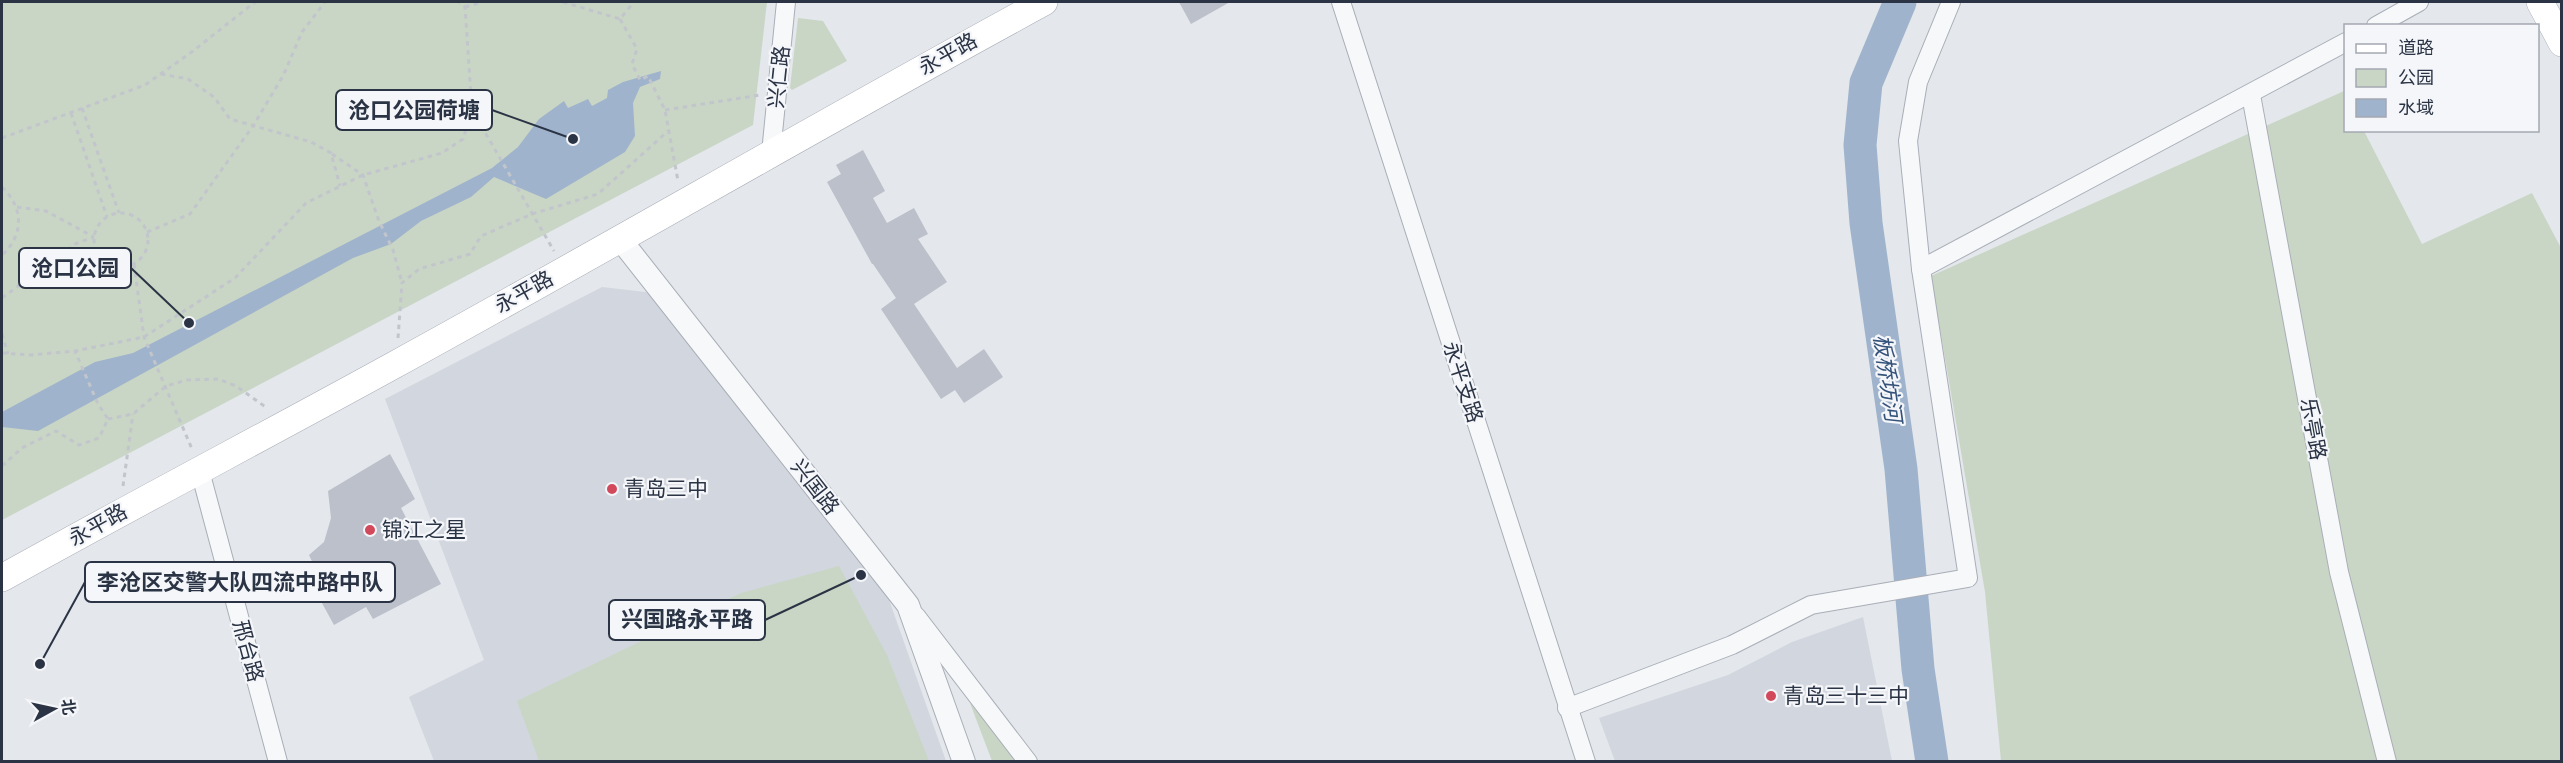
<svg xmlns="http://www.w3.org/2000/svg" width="2563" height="763" font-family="'Alegreya Sans','Noto Sans SC',sans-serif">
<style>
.built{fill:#d2d6de}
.green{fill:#c9d6c5}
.water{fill:#9fb4cc}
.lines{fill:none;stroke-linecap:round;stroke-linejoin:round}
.river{stroke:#9fb4cc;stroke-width:33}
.building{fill:#bbc0ca}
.minor-casing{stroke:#a9aeb7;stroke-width:20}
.tertiary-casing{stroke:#a9aeb7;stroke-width:24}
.secondary-casing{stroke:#a9aeb7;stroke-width:28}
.path{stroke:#c2c5cb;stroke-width:3;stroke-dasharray:4.5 4.5;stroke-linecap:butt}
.minor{stroke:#f7f8fa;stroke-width:18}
.tertiary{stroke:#f7f8fa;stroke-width:22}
.secondary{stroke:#fff;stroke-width:27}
.poi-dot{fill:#d1495b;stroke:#f4f6f9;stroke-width:2}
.labels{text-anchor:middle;stroke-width:4.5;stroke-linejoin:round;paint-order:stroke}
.street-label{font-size:21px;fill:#2b3445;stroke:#f4f6f9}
.poi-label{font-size:21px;fill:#2b3445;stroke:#f4f6f9;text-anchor:start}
.water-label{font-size:22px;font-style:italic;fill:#34527a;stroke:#f4f6f9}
.leader{fill:none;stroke:#2b3445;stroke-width:2}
.callout-dot{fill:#2b3445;stroke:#f4f6f9;stroke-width:2}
.callout{fill:#f4f6f9;stroke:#2b3445;stroke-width:2}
.callout-label{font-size:22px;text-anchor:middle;font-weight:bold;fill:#2b3445}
</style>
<rect width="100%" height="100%" fill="#e4e7ec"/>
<!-- built -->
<g class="built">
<polygon points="602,287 654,293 887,594 946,761 434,761 409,697 484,660 385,399"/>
<polygon points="1863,617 1892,761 1615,761 1599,718 1728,675 1792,642"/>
</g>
<!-- green -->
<g class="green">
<polygon points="2,2 767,2 753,125 2,520"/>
<polygon points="798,18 823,21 847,61 792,90 790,88"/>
<polygon points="2344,91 2346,130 2364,131 2422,244 2532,193 2561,248 2561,761 2001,761 1985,592 1931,276"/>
<polygon points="839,566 887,655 929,761 539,761 517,701 741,593"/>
<polygon points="970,703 1018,761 992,761"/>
</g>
<!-- water -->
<polygon class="water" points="661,71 660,79 640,87 633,103 635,136 625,152 546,199 494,177 471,197 421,221 391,244 353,258 38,431 2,427 2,412 95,362 133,353 492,168 518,147 539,119 564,101 568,108 588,99 592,106 607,98 608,90 623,82"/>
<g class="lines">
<!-- river -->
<polyline class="river" points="1900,2 1866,83 1860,145 1866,223 1901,469 1918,669 1932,762"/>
</g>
<!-- building -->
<g class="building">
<polygon points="1179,2 1230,2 1191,24"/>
<polygon points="863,150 885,191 873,198 887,223 914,208 928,234 918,239 947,282 914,304 957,368 984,349 1003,377 964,403 955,390 941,399 881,309 896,298 873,264 872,264 827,182 841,174 836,165"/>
<polygon points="390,454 415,499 401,508 441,584 373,619 366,607 334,625 306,574 315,568 309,555 324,542 331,518 328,491"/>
</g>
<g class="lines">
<!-- minor casing -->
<g class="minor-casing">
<g id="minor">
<polyline points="1341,2 1586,762"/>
<polyline points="2376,26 2419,2"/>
<polyline points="2251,95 2339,572 2387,762"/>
<polyline points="771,153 786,2"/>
<polyline points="1921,269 2346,42"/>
<polyline points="200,471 278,762"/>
<polyline points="916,616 1028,762"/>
<polyline points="1567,708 1732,645 1811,605 1968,578 1921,269 1908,141 1918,82 1951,2"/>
</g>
</g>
<!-- tertiary casing -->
<g class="tertiary-casing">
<polyline id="tertiary" points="620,239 908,605 964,762"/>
</g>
<!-- secondary casing -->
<g class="secondary-casing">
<g id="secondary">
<polyline points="2540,2 2562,43"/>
<path d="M 2,578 C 133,505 265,436 396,364 C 613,245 827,120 1044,2"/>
</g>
</g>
<!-- path -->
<g class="path">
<polyline points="563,2 620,19 634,2"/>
<polyline points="465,7 482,2"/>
<polyline points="620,19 637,49 632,64 640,80 648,76 665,110 678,181"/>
<polyline points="161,74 188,79 214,97 230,119 311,142 331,153 340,186"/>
<polyline points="82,108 119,213"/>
<polyline points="472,110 554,251"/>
<polyline points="665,110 760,95"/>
<polyline points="71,113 107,217"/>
<polyline points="2,138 145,85 193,51 255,2"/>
<polyline points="332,154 363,175 379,221 393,250 402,283"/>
<path d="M 2,187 C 24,208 24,235 2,255"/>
<polyline points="17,207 46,211 94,237"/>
<circle cx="121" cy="240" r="27"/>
<polyline points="147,232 190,214 253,126 283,76 302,32 325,2"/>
<polyline points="134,264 144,337 192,449"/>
<polyline points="2,298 75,244 94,237"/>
<polyline points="2,334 8,354"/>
<polyline points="398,338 402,283 419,269 470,254 481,236 532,214 598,194 668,131"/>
<polyline points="2,353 30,355 75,351 144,337 235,278 306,203 363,175 442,153 463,139 472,110 465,7 459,2"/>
<polyline points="108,419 133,414 166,386 187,380 218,379 236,386 267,408"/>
<polyline points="2,466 22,448 56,431 79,445 99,438 108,419 98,404 75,351"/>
<polyline points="123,486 133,414"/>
</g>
<!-- minor -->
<use href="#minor" class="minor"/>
<!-- tertiary -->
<use href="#tertiary" class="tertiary"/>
<!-- secondary -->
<use href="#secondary" class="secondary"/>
</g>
<!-- markers -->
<g class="poi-dot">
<circle cx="612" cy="489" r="6"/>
<circle cx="370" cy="530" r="6"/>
<circle cx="1771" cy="696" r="6"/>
</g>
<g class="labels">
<!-- street labels -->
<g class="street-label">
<text transform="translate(948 54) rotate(-29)" y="7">永平路</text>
<text transform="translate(779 77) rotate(-84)" y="7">兴仁路</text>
<text transform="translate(524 292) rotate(-29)" y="7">永平路</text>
<text transform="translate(1463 382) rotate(72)" y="7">永平支路</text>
<text transform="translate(2313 429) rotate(80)" y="7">乐亭路</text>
<text transform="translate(815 487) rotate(52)" y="7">兴国路</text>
<text transform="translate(98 525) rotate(-29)" y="7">永平路</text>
<text transform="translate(248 651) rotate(75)" y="7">邢台路</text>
</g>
<!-- poi labels -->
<g class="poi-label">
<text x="624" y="496">青岛三中</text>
<text x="382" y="537">锦江之星</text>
<text x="1783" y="703">青岛三十三中</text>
</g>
<!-- water labels -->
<g class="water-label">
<text transform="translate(1888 378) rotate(82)" y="8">板桥坊河</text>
</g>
</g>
<!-- callouts -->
<path class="leader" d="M573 139L492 110M189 323L131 268M40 664L85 582M861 575L765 620"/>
<g class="callout-dot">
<circle cx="573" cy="139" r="6"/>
<circle cx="189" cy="323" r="6"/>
<circle cx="40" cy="664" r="6"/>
<circle cx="861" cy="575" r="6"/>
</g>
<g class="callout">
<rect x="336" y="90" width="156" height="40" rx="6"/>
<rect x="19" y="248" width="112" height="40" rx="6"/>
<rect x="85" y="562" width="310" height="40" rx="6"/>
<rect x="609" y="600" width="156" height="40" rx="6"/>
</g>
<g class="callout-label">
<text x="414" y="118">沧口公园荷塘</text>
<text x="75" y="276">沧口公园</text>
<text x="240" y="590">李沧区交警大队四流中路中队</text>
<text x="687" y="627">兴国路永平路</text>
</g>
<!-- border -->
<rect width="2563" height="763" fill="none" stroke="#2b3445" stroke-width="6"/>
<!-- legend -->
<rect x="2344" y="24" width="195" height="108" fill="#f4f6f9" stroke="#a4a8b1" stroke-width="1.5"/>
<rect x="2356" y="44" width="30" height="9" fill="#ffffff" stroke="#a4a8b1" stroke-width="1.5"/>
<text x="2398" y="54" font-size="18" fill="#2b3445">道路</text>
<rect x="2356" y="69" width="30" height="18" fill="#c9d6c5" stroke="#a4a8b1" stroke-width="1.5"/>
<text x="2398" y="84" font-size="18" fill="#2b3445">公园</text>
<rect x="2356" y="99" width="30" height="18" fill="#9fb4cc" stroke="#a4a8b1" stroke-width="1.5"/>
<text x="2398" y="114" font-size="18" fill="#2b3445">水域</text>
<!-- north arrow -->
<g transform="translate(54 709) rotate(82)" stroke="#f4f6f9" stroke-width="4.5" paint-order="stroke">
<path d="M0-4.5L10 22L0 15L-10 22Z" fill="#2b3445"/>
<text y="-9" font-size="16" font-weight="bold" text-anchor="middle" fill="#2b3445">北</text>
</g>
</svg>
